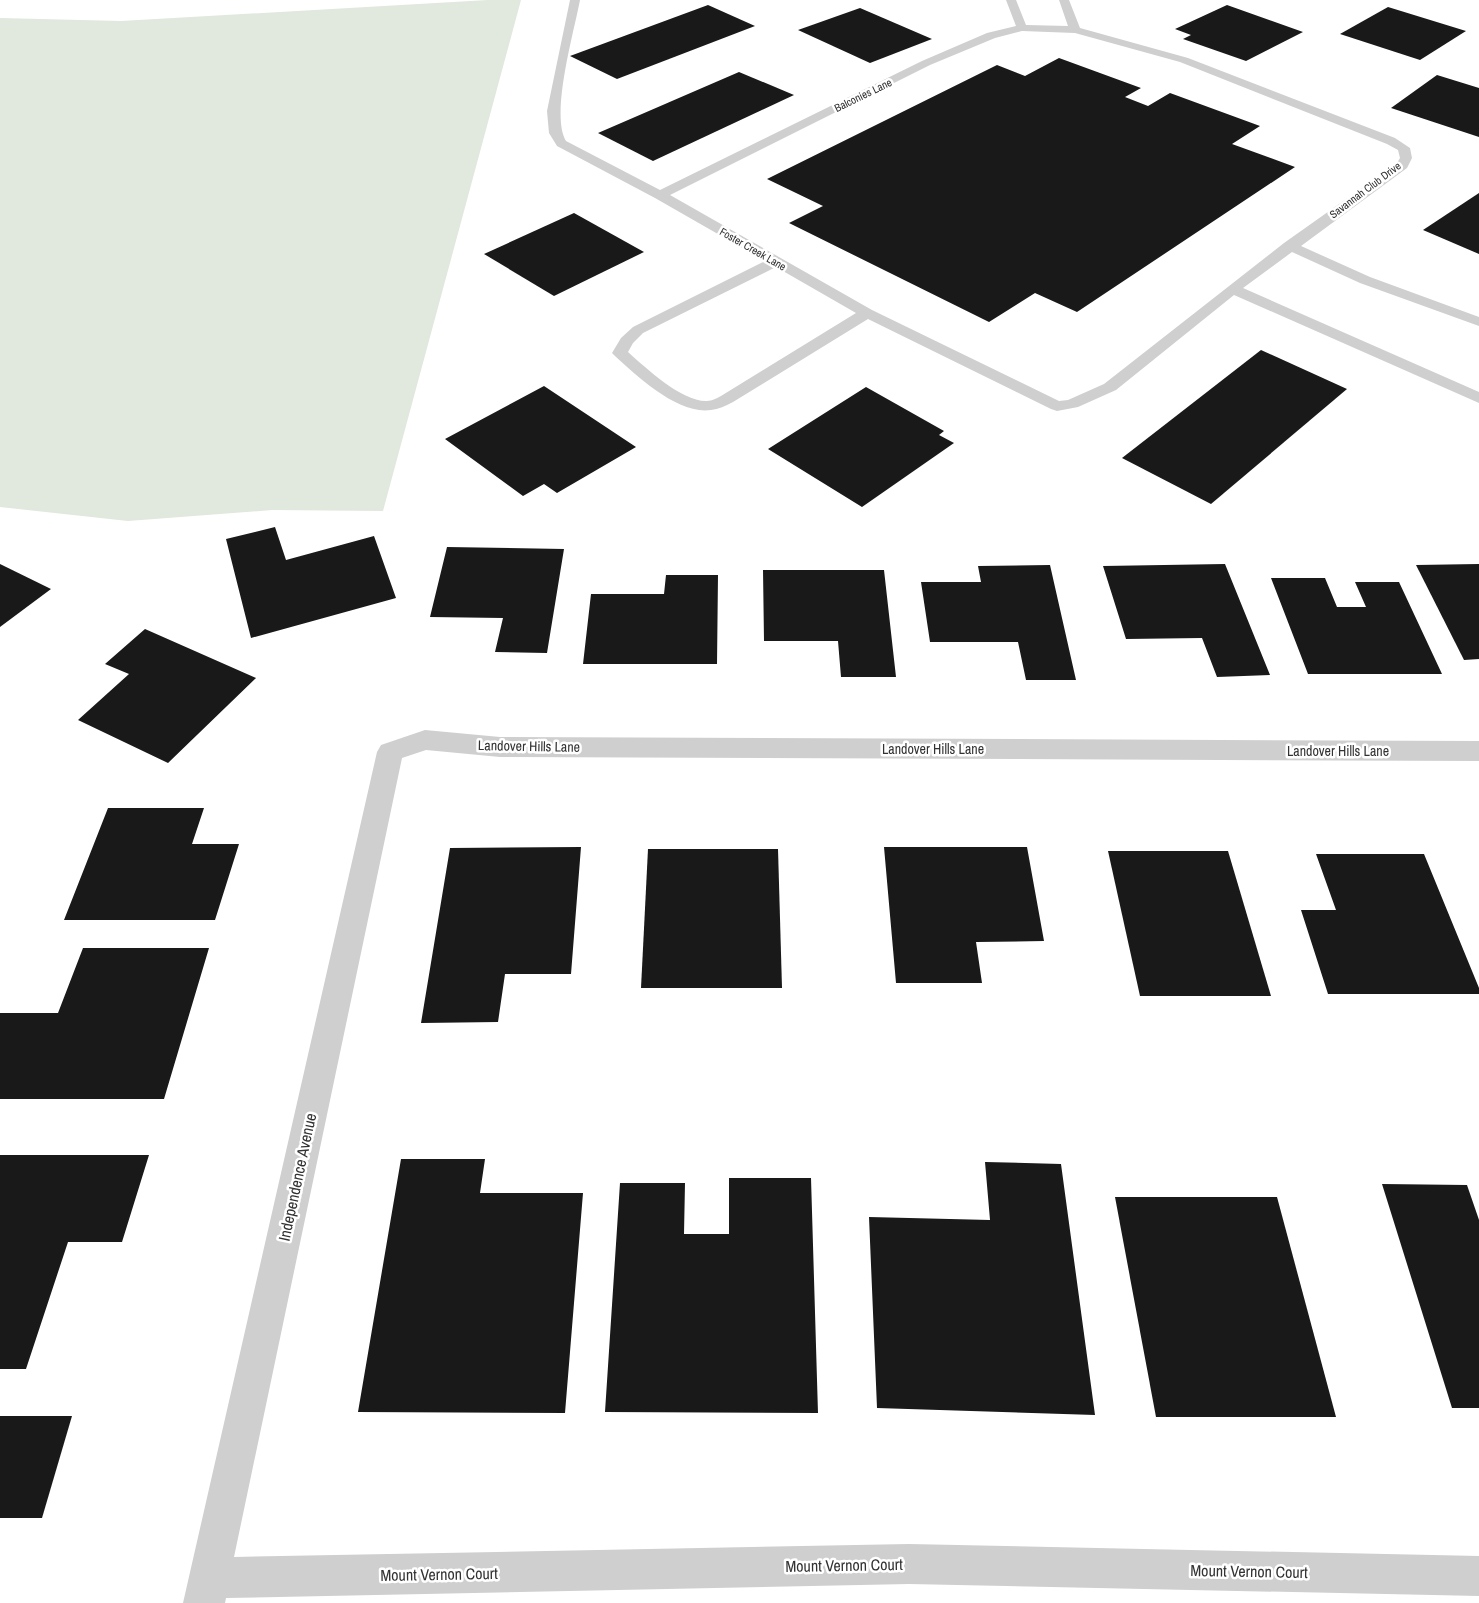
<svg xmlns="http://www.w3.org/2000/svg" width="1479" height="1603" font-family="'Archivo Narrow',sans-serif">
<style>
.green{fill:#e1e8dd}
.building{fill:#191919}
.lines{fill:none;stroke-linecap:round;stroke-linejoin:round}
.lane{fill:#cfcfcf;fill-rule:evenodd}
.street{fill:#cfcfcf;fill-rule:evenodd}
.labels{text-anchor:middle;stroke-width:5;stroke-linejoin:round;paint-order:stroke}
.far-street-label{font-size:11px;fill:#323232;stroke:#fff}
.street-label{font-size:14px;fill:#323232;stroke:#fff}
.near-street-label{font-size:16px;fill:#323232;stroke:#fff}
</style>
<rect width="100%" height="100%" fill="#fff"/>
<!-- green -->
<polygon class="green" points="488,0 521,0 383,511 272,510 128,521 0,507 0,18 121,21"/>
<!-- building -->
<g class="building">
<polygon points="708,5 755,26 617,79 570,56"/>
<polygon points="1227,5 1303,32 1246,61 1183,39 1191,35 1175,29"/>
<polygon points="1388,7 1466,31 1420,60 1340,34"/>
<polygon points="860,8 932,39 870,63 798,30"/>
<polygon points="1059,58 1141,88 1125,97 1148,106 1170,93 1260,126 1232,144 1295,167 1077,312 1035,293 989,322 789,223 823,206 767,179 997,65 1025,76"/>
<polygon points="739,72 794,95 653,161 598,133"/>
<polygon points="1437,75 1479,88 1479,137 1391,108"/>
<polygon points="1479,193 1479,254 1423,230"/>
<polygon points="574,213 644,252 554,296 484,254"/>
<polygon points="1261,350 1347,389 1211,504 1122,458"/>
<polygon points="544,386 636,447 557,493 544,484 523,496 445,439"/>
<polygon points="866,387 944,431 939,435 954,443 862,507 768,449"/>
<polygon points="275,527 286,560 374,536 396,598 251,638 226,539"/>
<polygon points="447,547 564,549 547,653 495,652 503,618 430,617"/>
<polygon points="0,564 51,589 0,627"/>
<polygon points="1225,564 1270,675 1217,677 1202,638 1126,639 1103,566"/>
<polygon points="1479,564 1479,659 1464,660 1416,565"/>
<polygon points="1050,565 1076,680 1026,680 1018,642 930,642 921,582 981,582 978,566"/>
<polygon points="763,570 884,570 896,677 841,677 838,641 764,641"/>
<polygon points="666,575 718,575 717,664 583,664 591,594 664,594"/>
<polygon points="1271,578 1325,578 1337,607 1366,607 1355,582 1399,582 1442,674 1308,674"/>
<polygon points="145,629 256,678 168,763 78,720 129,674 105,664"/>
<polygon points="108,808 204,808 192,844 239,844 215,920 64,920"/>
<polygon points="581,847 571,974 505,974 498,1022 421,1023 450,848"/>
<polygon points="884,847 1027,847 1044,941 976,942 982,983 896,983"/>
<polygon points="648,849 778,849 782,988 641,988"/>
<polygon points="1108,851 1228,851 1271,996 1140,996"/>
<polygon points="1316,854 1424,854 1479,988 1479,994 1328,994 1301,910 1336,910"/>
<polygon points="83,948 209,948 164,1099 0,1099 0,1013 58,1013"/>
<polygon points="0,1155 149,1155 122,1242 68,1242 26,1369 0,1369"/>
<polygon points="401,1159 485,1159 480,1193 583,1193 565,1413 358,1412"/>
<polygon points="985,1162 1061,1164 1095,1415 877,1408 869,1217 990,1220"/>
<polygon points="729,1178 811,1178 818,1413 605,1412 620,1183 685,1183 684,1234 729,1234"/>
<polygon points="1382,1184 1467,1185 1479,1220 1479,1408 1452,1408"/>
<polygon points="1115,1197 1277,1197 1336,1417 1156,1417"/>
<polygon points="0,1416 72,1416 42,1518 0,1518"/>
</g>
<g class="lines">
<!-- lane -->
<path class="lane" d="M 570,0 L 580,0 C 574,32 550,115 566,141 L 660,190 L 922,61 L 987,33 L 1016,26 L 1006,0 L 1016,0 L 1026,25 L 1068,26 L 1059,0 L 1069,0 L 1080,28 L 1188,58 L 1395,138 L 1410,148 L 1412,158 L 1407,168 L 1301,246 L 1370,277 L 1479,317 L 1479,326 L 1360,283 L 1292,252 L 1243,288 L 1479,392 L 1479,403 L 1234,295 L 1116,390 L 1078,407 L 1057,411 L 1051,409 L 868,319 L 733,402 C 726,406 718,409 711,410 C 678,415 637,376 615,356 L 612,353 L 621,338 L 633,327 L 765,261 L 655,198 L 557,146 L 549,133 L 547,111 ZM 1022,31 L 1075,33 L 1180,62 L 1387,144 L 1398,150 L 1400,158 L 1397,163 L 1284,243 L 1104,384 L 1068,400 L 1059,401 L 872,310 L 670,195 L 930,65 L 995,38 ZM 776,267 L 856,313 L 721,396 C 717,398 712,401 707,401 C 682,402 646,368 628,352 L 633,343 L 643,333 Z"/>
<!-- street -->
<polygon class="street" points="425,730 500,737 1479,741 1479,761 500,757 426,750 402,758 234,1557 909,1544 1479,1556 1479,1596 909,1584 226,1598 225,1603 183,1603 377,752 381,745"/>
</g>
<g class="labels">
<!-- far-street labels -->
<g class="far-street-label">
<text transform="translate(863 95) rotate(-26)" y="4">Balconies Lane</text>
<text transform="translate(1365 190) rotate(-37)" y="4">Savannah Club Drive</text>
<text transform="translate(753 249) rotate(30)" y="4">Foster Creek Lane</text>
</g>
<!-- street labels -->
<g class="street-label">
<text transform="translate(529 746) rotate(1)" y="5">Landover Hills Lane</text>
<text x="933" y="754">Landover Hills Lane</text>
<text x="1338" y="756">Landover Hills Lane</text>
</g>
<!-- near-street labels -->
<g class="near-street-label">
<text transform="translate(297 1177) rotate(-78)" y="6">Independence Avenue</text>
<text transform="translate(844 1565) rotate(-1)" y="6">Mount Vernon Court</text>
<text transform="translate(1249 1571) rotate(1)" y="6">Mount Vernon Court</text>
<text transform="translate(439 1574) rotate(-1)" y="6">Mount Vernon Court</text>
</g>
</g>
</svg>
